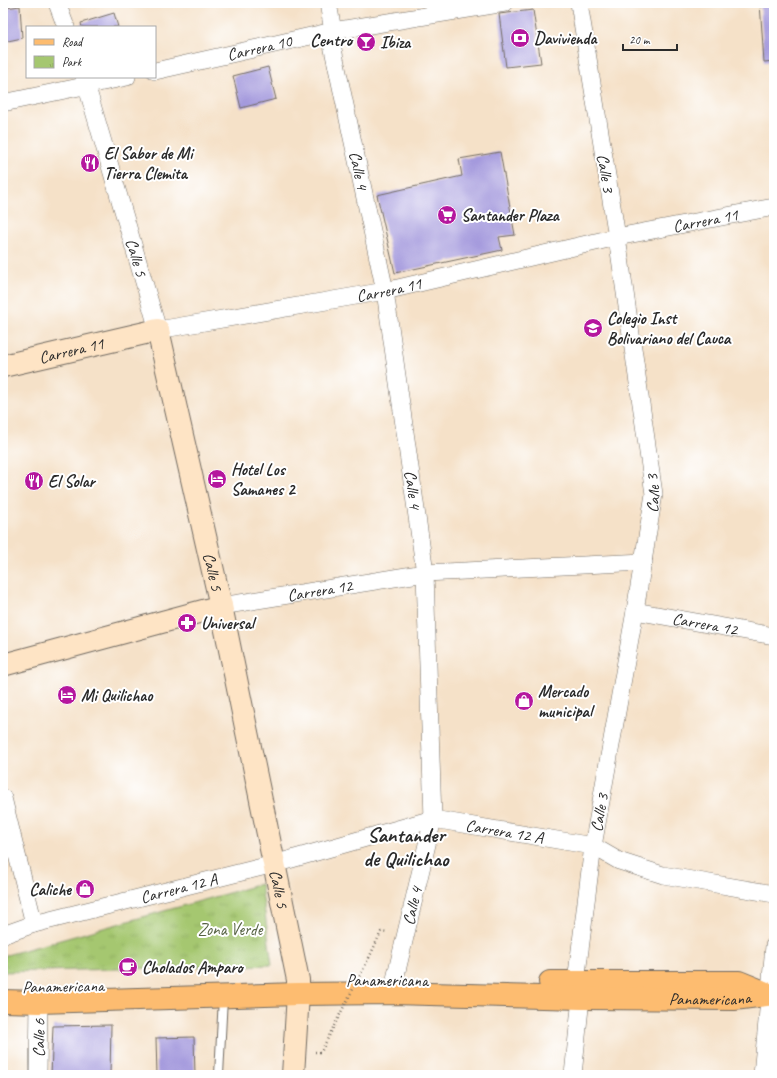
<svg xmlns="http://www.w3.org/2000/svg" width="777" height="1078" font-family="Caveat,sans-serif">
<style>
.park{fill:url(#park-tufts);stroke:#68794e}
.building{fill:#a49add}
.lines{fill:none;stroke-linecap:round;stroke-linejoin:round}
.lane-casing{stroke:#726b62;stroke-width:10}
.street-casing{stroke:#726b62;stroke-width:18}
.secondary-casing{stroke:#726b62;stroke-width:24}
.primary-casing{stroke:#726b62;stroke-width:24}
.path{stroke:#726b62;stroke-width:2.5;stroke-dasharray:1 3;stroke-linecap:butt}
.lane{stroke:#fff;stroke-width:8}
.street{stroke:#fff;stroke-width:17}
.secondary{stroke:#fee4c5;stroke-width:22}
.primary{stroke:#fdbc6f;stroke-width:22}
.path-bridge{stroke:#726b62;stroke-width:2.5;stroke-dasharray:1 3;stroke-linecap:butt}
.labels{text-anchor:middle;stroke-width:4;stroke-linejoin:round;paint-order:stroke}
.poi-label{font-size:17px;font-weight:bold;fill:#2b2b2b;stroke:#fff;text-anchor:start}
.street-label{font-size:17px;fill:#2b2b2b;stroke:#fff}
.park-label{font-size:17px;fill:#566243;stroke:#fff}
.neighbourhood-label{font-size:18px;font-weight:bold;fill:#2b2b2b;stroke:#fff}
.district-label{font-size:21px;font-weight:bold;fill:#2b2b2b;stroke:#fff}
</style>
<defs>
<pattern id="park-tufts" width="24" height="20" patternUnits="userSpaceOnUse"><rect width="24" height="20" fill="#a5c770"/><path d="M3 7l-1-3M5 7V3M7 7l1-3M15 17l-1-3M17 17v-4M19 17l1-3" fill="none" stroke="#8eab61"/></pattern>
</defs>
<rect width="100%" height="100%" fill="#fff"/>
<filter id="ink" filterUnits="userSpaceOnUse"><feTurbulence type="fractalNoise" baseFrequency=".025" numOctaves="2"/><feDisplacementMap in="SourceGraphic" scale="8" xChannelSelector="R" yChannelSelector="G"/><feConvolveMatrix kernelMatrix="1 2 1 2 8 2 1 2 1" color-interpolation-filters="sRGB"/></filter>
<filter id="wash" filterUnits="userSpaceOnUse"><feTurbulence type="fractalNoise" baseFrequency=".012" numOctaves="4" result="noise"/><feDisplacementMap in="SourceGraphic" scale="16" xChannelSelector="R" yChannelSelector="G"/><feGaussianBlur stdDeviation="0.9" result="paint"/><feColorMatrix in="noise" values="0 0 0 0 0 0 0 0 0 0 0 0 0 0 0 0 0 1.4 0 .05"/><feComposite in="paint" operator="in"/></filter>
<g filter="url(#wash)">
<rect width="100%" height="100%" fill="#f5e1c8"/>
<!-- park -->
<polygon class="park" points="261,884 272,965 3,972 3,956"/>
<g id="blocks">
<!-- building -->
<g class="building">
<polygon points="3,3 5,3 6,8 20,6 22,38 3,42"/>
<polygon points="760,3 774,3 774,61 764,62"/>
<polygon points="533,10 541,63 506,67 499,14"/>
<polygon points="114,13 118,27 82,27 81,23"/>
<polygon points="268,67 276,99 241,108 233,76"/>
<polygon points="500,152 515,235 499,237 502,250 395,273 377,195 462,176 459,159"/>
<polygon points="111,1025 110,1075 51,1075 53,1026"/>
<polygon points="194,1037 195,1075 157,1075 156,1038"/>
</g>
</g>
</g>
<g filter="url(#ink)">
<use href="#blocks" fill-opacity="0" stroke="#726b62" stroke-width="1"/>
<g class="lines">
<!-- lane casing -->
<g class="lane-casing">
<polyline id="lane" points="219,1075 223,997"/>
</g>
<!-- street casing -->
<g class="street-casing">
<g id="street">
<polyline points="57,3 66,27"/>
<path id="s1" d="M 328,3 L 333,31 L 331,40 L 385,291 L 425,573 L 433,819 L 395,979"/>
<path id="s2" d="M 155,71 L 333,31 L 505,3"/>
<path id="s3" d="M 84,77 L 158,330 L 385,291 L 617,237 L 774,207"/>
<polyline points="3,103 127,77"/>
<path id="s4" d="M 221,606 L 425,573 L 644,562"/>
<path id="s5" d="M 635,611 L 774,636"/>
<polyline points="3,798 34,924"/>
<path id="s6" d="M 3,935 L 34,924 L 274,864 L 433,819 L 593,846 L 619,861 L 663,875 L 774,894"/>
<path id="s7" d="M 576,982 L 593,846 L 635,611 L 654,494 L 617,237 L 579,3"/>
<path id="s8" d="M 38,1075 L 39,1002"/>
<polyline points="573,1075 581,998"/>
<polyline points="762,1075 774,946"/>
</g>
</g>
<!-- secondary casing -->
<g class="secondary-casing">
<g id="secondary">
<path id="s9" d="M 3,366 L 158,330 L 221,606 L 298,980 L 298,994 L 293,1075"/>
<polyline points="3,665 221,606"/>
</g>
</g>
<!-- primary casing -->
<g class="primary-casing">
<g id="primary">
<polyline points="550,982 739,982 766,993"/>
<path id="s10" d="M 3,1001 L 39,1002 L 298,994 L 392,993 L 581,998 L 734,999 L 774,994"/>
</g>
</g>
<!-- path -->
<g class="path">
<polyline points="369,958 381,932 388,933"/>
<polyline points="315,1052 321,1052 334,1026"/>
</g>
<!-- lane -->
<use href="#lane" class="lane"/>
<!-- street -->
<use href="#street" class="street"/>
<!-- secondary -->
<use href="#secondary" class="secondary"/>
<!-- primary -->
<use href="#primary" class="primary"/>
<!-- path-bridge -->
<polyline class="path-bridge" points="334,1026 369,958"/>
</g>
</g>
<!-- icons -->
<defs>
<g id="bank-disc" transform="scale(1)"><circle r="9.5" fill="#b5179e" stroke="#fff"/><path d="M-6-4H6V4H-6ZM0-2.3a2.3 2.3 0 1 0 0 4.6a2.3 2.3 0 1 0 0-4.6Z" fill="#fff"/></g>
<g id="bar-disc" transform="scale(1)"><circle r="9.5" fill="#b5179e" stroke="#fff"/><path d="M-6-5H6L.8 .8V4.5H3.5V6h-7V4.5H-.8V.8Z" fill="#fff"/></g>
<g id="restaurant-disc" transform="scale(1)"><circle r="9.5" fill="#b5179e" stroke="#fff"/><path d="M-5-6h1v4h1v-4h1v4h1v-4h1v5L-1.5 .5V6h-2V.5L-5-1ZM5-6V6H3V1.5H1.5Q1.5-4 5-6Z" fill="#fff"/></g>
<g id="supermarket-disc" transform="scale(1)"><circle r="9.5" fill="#b5179e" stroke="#fff"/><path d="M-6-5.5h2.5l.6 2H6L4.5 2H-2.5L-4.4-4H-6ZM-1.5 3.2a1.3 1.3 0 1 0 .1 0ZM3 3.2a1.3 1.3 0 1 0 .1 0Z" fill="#fff"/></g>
<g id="school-disc" transform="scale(1)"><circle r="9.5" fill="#b5179e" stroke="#fff"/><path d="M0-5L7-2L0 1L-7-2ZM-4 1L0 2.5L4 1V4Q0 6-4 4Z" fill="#fff"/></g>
<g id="hotel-disc" transform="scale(1)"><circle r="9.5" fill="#b5179e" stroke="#fff"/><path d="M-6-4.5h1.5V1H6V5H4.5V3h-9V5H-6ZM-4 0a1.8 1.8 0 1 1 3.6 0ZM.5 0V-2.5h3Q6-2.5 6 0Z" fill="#fff"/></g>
<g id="pharmacy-disc" transform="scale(1)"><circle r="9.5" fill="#b5179e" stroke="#fff"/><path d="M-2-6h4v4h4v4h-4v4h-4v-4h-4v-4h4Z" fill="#fff"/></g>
<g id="shop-disc" transform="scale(1)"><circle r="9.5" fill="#b5179e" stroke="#fff"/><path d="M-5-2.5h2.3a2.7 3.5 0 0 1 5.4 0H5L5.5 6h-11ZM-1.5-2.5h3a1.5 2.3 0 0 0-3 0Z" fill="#fff"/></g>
<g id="cafe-disc" transform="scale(1)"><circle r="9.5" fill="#b5179e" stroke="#fff"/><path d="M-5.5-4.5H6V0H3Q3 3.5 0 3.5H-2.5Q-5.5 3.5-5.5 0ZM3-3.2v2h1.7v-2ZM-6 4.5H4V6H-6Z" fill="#fff"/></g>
</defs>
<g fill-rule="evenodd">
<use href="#bank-disc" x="520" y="38"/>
<use href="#bar-disc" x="366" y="42"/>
<use href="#restaurant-disc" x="90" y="163"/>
<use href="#supermarket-disc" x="447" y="215"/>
<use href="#school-disc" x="593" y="328"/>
<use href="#hotel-disc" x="217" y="479"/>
<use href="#restaurant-disc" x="34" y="481"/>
<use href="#pharmacy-disc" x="187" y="623"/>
<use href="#hotel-disc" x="67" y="695"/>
<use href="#shop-disc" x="524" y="701"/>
<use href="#shop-disc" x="85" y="889"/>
<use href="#cafe-disc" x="128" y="967"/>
</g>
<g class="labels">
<!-- poi labels -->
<g class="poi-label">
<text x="534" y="44">Davivienda</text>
<text x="380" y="48">Ibiza</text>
<text x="104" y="159">El Sabor de Mi<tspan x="104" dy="20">Tierra Clemita</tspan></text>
<text x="461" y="221">Santander Plaza</text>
<text x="607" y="324">Colegio Inst<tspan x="607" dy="20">Bolivariano del Cauca</tspan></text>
<text x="231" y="475">Hotel Los<tspan x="231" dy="20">Samanes 2</tspan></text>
<text x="48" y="487">El Solar</text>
<text x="201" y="629">Universal</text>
<text x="538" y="697">Mercado<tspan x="538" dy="20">municipal</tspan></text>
<text x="81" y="701">Mi Quilichao</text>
<text x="71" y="895" text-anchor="end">Caliche</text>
<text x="142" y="973">Cholados Amparo</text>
</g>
<!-- street labels -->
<g class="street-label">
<text dy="6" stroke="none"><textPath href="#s2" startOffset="107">Carrera 10</textPath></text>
<text dy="6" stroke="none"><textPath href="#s1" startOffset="171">Calle 4</textPath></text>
<text transform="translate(606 173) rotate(81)" y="6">Calle 3</text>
<text dy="6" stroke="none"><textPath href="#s3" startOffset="822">Carrera 11</textPath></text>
<text dy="6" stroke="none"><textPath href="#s3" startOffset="188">Calle 5</textPath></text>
<text dy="6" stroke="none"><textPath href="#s3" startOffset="498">Carrera 11</textPath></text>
<text dy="6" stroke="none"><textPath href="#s9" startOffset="70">Carrera 11</textPath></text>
<text dy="6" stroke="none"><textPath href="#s1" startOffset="495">Calle 4</textPath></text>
<text dy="6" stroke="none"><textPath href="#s7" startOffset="495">Calle 3</textPath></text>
<text dy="6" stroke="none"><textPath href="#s9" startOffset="407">Calle 5</textPath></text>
<text dy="6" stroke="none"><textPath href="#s4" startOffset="100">Carrera 12</textPath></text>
<text dy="6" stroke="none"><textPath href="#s5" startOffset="71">Carrera 12</textPath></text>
<text dy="6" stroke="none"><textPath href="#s7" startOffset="171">Calle 3</textPath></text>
<text dy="6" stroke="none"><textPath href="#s6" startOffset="518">Carrera 12 A</textPath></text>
<text dy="6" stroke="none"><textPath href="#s6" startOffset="182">Carrera 12 A</textPath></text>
<text dy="6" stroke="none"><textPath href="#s9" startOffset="731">Calle 5</textPath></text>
<text transform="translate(412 906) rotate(-77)" y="6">Calle 4</text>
<text x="387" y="986">Panamericana</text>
<text transform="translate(63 986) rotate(-1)" y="6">Panamericana</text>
<text dy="6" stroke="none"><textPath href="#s10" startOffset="707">Panamericana</textPath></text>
<text dy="6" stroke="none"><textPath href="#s8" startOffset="37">Calle 6</textPath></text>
</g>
<!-- park labels -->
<g class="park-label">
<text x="230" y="935">Zona Verde</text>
</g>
<!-- neighbourhood labels -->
<g class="neighbourhood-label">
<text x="331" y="46">Centro</text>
</g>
<!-- district labels -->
<g class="district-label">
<text x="406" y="842">Santander<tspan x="406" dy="24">de Quilichao</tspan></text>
</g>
</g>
<!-- margin -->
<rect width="777" height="1078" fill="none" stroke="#fff" stroke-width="16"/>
<!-- legend -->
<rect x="26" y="26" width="130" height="52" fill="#ffffff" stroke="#aaaaaa"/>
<rect x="34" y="39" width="20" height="6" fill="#fdbc6f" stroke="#aaaaaa"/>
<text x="62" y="46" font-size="12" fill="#2b2b2b">Road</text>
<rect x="34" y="56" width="20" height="12" fill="url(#park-tufts)" stroke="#aaaaaa"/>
<text x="62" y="66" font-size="12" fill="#2b2b2b">Park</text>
<!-- scale -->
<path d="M623 44v6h54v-6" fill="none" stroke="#2b2b2b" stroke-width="2"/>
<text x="629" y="44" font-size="12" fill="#2b2b2b" stroke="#ffffff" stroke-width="3" paint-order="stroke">20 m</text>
</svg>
